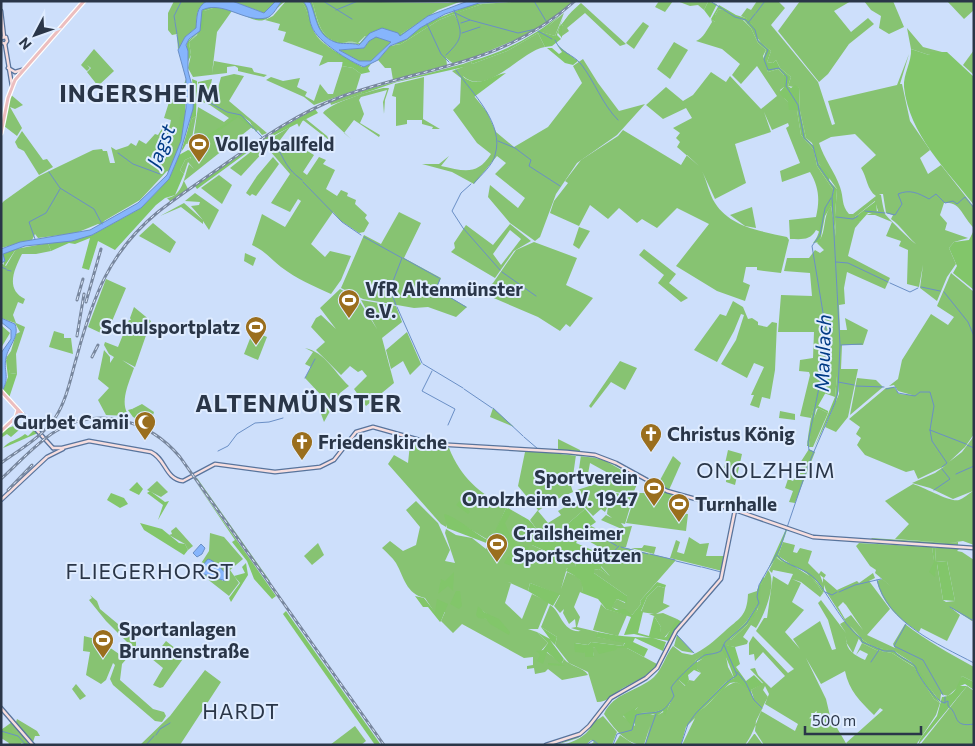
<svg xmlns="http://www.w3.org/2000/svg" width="975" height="746" font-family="Commissioner,sans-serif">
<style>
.green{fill:#87c372;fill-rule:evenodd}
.forest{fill:#82c66a}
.water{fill:#86b5fc;stroke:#6a8fc6;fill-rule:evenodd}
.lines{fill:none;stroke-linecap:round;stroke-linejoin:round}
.stream{stroke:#6a8fc6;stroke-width:1}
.secondary-casing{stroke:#58749c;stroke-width:5}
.primary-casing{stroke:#fff;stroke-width:5.5}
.secondary{stroke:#f6dedf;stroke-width:2.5}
.primary{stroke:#ecbebf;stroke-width:3}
.rail-casing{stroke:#78879e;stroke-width:3}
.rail{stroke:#dfecff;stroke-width:1;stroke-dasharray:4;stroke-linecap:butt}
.labels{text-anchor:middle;stroke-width:4;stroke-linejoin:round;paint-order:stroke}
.poi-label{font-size:19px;font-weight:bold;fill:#2a3648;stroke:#dfecff;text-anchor:start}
.water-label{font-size:20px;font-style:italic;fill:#003a85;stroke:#dfecff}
.quarter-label{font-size:21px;letter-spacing:1px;fill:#2a3648;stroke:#dfecff}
.district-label{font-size:24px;font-weight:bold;letter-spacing:1px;fill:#2a3648;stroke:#dfecff}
</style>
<rect width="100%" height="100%" fill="#cddffb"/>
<!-- green -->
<g class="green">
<path d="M 174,1 L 209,1 C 196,5 197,17 196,28 L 185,37 L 178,50 L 177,34 L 172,35 L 168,30 L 168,13 Z"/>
<polygon points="231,1 276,1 264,13"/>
<path d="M 286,1 L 302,2 C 309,11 308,22 314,32 C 321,44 333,49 344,59 L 343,62 L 328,62 L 319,66 L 323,56 L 283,41 L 286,32 L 278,30 L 280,24 L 265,20 L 273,16 Z"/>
<path d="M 312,1 L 448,3 L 462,1 L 438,10 L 401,34 L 365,36 L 358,43 C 350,40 346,43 339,42 C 319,39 317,16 312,1 Z"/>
<polygon points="526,1 574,1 549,21 524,36 463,62 455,65 446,58 447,65 393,80 391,68 385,68 378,60 390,46 401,44 439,20 454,14 458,21 456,13 482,4"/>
<polygon points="659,1 673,1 665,12 655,7"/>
<polygon points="677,1 706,1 708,2 704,10 698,5 690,6"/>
<path d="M 757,1 L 778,1 L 785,8 L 771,25 L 818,82 L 832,125 L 835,124 L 828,101 L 897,85 L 909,54 L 900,84 L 902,84 L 910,121 L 930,150 L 920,158 L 928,174 L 941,165 L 974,207 L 974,228 C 962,217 961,201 944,203 L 940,215 L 947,223 L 945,230 L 968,238 L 954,242 L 949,248 L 956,264 L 947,277 L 937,301 L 920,288 L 923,265 L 919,287 L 907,284 L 908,250 L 899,246 L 901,241 L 886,236 L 892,222 L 875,215 L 866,215 L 878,211 L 875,201 L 855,217 L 860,222 L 855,228 L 848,256 L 890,278 L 885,289 L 847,272 L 844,288 L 845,304 L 839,305 L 840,330 L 847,330 L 845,318 L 868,330 L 863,345 L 842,345 L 841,369 L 858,369 L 848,417 L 836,432 L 825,427 L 839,394 L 839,376 L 837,376 L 835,397 L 821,392 L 828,354 L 811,418 L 800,416 L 810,375 L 809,372 L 799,371 L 800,360 L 813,358 L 814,332 L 778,332 L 781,295 L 812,296 L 810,273 L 784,271 L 787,258 L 809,258 L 815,250 L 820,253 L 824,250 L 817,243 C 827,235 822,216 831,206 L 836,236 L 835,219 L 838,217 L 835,215 L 837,189 L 819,164 L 812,143 L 806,138 L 800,111 L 799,88 L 788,86 L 791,77 L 780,68 L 776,60 L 773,63 L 767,62 L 771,51 C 768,48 761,44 759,40 C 751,30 757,22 741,16 L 747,8 L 751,10 ZM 855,134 L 876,155 L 861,168 C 867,177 867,190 876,196 L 853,214 L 849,214 C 841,205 844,198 840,187 C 835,172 824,159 819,143 L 831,137 ZM 879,194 L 883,194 L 886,213 L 893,215 L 891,219 C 901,226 907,236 916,244 C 912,242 887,217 885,214 C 883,208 882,201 881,195 Z"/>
<polygon points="800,1 851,1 834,11 851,32 868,18 874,24 849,44 828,74 819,82 778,31"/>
<polygon points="864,1 893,1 904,27 889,34 879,28 881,16 871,10"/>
<polygon points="947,1 974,1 974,10 964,19"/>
<path d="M 581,3 L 626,44 L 620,46 L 585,13 L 567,28 L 569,31 L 562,36 C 558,23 572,11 581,3 Z"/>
<polygon points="216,7 234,8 217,32 212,73 214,61 252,68 254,72 267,75 264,77 238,71 238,68 235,66 227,67 227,73 193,77 188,68 191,55 189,42 197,35 204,11"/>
<path d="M 722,9 L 743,20 L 751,28 L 758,43 L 766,50 L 763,56 L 768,72 L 778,69 L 784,75 L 784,87 L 780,90 L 785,99 L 797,110 L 801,135 L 814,150 L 817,166 L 834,191 L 829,203 L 824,210 L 820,232 L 816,230 C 810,241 801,239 790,239 L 789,220 L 816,217 C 820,200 819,187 810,172 L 782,182 L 780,171 L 800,163 L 786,128 L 789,126 L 788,123 L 772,130 L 764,112 L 771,132 L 735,144 L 746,183 L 715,199 L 702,171 C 707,181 709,194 715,203 C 731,228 762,231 787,237 L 789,240 L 781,273 L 757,270 L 757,267 L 746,267 L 743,282 L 750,285 L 745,301 L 717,291 L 676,266 L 709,224 L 677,208 L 657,228 L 642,219 L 637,223 L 619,208 L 608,219 L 590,205 L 579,226 L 550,213 L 554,201 L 568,183 L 565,181 L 581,160 L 618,136 L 623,130 L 681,165 L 687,155 L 699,166 L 677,147 L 680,142 L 676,138 L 680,133 L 673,128 L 692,118 L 686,108 L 663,119 L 646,105 L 666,87 L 683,101 L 693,95 L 711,72 L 726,82 L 730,76 L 761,109 L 777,96 L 757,66 L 741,84 L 732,75 L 740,64 L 722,49 L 696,41 C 703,39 708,28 712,22 L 711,19 L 715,22 L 715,15 L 718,10 Z"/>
<polygon points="564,13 555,36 541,32"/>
<polygon points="643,22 649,26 634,49 626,43"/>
<polygon points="907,28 923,47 942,52 931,52 929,55 911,49"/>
<path d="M 538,33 L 545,47 C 520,51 488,98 463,76 L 474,96 L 487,112 L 496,132 L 514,147 L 548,127 L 582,83 L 573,66 L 583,59 L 598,83 L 619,111 L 645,104 L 617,135 L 577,163 L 556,194 L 540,237 L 535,241 L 510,223 L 488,197 L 490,185 L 518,208 L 525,198 L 495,174 L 506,163 L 497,156 L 474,184 L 452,172 L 422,164 L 439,164 L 449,156 L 441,166 C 464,171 477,176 491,154 L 477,143 L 453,110 L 460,103 L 461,78 L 452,71 L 463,67 L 463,64 L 471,61 L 472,64 L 507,51 Z"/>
<polygon points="376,36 391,42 371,61 359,61 339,50 364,48 369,41"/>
<polygon points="674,42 688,50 670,79 657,69"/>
<polygon points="94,49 114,71 98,86 87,72 91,68 87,65 90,68 87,71 81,65"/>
<polygon points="974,50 974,75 963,65"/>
<polygon points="342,66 353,68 361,74 356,90 314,105 304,97 266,80 271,77 283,81 300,78 297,87 307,92 305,96 314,101 320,84 328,94 333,94"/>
<path d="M 234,74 L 244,76 L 229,101 L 267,133 L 262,135 L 258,130 L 256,132 L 250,122 L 239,114 L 252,127 L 184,181 L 188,189 L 171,202 L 167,198 C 183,196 184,177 189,164 L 194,169 L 188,162 L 184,174 L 180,170 L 185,160 L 191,157 L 190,159 L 192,145 L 196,142 L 193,141 L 198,107 L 224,122 L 229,118 L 210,105 L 198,100 L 198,82 L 212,79 L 210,89 L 217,92 L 221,77 Z"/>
<polygon points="424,77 423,119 440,129 432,129 433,127 422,124 422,120 407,120 407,124 396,126 396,97 392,96 395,84"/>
<path d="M 383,88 L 389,88 L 385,100 L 384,114 L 383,102 L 387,90 L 361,97 L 359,100 L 364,114 L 360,123 L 380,135 L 379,137 L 354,120 L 344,133 L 351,139 L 323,113 C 330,103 370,91 383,88 Z"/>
<polygon points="361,91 362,94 331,105 330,102"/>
<polygon points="10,94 23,105 15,109 10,107 22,128 17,136 4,126"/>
<polygon points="170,99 182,100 181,141 169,172 167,171 140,200 104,221 102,225 98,224 76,233 38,238 35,234 32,240 1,248 1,204 4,201 39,176 93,150 102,149 103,151 107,151 110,163 115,163 111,147 116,150 128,146 131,143 136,146 139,140 146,144 155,134 158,135 165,124 170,125 171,120 164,118"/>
<polygon points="196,116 191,143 186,144 192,119"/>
<polygon points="306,119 327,136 329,140 303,120 299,127 297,123"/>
<path d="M 290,127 L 277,144 L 282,149 L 289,140 L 314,155 L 303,172 L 307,175 L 319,157 L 326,160 L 323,164 L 335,170 L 326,189 L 337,196 L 341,190 L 348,193 L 347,196 L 356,200 L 355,204 L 367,215 L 365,218 L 369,223 L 364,232 L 359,233 L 341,221 L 333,212 L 311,244 L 325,257 L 330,251 L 351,256 L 341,280 L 331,294 C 313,286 297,279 281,267 C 271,259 264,250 252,245 L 262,214 L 285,227 L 301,201 L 298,199 L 290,212 L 271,203 L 290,174 L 263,143 Z"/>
<polygon points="22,131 43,160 47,159 53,167 39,175 24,151 18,148 15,142"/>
<polygon points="262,143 266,149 241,176 230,168"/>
<polygon points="273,157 279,164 256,196 252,194 250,196 246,193 257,176"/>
<polygon points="219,175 232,185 222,204 201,188"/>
<polygon points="195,193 219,210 209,230 203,221 203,224 181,207 160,216 184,203 203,220 191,206 199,205 200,202 185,201"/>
<polygon points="752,207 756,228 745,226 730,215"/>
<polygon points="399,212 421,223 404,258 441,278 436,289 467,307 456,317 428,307 414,308 363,299 341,288 364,235 381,244"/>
<polygon points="153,223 176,242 170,253 139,236"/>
<path d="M 510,224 L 531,241 L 514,251 L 495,278 L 451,252 L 455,248 L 454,243 L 466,225 L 493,245 ZM 510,230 L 521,239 L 501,265 L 493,254 Z"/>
<polygon points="579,227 590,231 579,249 573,245"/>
<polygon points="534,242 577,258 566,285 593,298 570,327 566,324 560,331 538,317 482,293 493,283 516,250"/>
<path d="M 48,243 L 51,251 L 36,254 L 22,254 C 14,270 5,289 25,299 L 23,304 L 18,302 L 13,315 L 16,323 L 25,327 L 16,354 L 17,374 L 10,373 L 6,358 L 11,351 L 16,334 L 20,332 L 15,323 L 1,318 L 1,263 L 6,266 L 16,249 Z"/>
<polygon points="644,249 676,274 669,283 688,298 681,302 658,283 664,275 639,255"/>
<polygon points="245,253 256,258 253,266 244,261"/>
<path d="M 951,273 L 974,292 L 974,434 L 965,447 L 949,462 L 962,452 L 974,436 L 974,545 L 963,541 L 949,543 L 958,542 L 958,545 L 873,540 L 871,538 L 948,543 L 895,539 L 909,524 L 885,501 L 913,484 C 924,487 951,503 959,500 C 964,498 968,494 973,491 L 953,499 L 930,488 L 912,483 L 935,473 L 945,466 L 918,479 L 914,470 L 906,472 L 865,455 L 857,445 L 861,438 L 856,434 L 860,427 L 849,419 L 886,388 L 894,387 L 899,394 L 912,395 L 898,391 L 894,385 L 889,386 L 898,379 L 902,360 L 931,314 L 948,325 L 954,317 L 937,306 Z"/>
<polygon points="106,279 126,288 110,326 107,325 103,334 88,327"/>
<polygon points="340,289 358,299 377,329 361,300 396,306 402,322 382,338 394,383 366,406 354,389 367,376 362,370 358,372 350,366 341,375 316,350 325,342 311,327 316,318 321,315 336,329 320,308"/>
<polygon points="733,301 743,307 748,319 752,318 758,322 758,325 767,327 772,322 777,323 775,370 770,399 762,397 759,408 750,405 754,395 751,395 764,367 754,363 747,378 721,364 736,340 744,315 741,314 734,331 717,362 694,350 720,314 726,316"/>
<path d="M 134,307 L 151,321 L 135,367 L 122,360 L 134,368 C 129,383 119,402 129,416 L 106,415 L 98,400 L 109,388 L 98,379 L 104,350 L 110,357 L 110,363 L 114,357 L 109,354 L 104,345 L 105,342 L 118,347 L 129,320 L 131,320 L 130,318 Z"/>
<polygon points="1,325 10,333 1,348"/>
<polygon points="54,331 64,334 64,338 71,338 73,354 49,347"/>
<polygon points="253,331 267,337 258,360 244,354"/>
<polygon points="407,332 421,364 410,375 403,361 391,369 386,350"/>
<path d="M 305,348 C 325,352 335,373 349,386 L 340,393 L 324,422 L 320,411 L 324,403 L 319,397 L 320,394 L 305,378 L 311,367 L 305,364 L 313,352 Z"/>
<polygon points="620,361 637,368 625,390 611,382 591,408 589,406"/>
<polygon points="857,378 876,380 883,387 850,415"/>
<path d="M 142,404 L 154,412 L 151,422 L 146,420 L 145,415 C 139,415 134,416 132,409 Z"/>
<polygon points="493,408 514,427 490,417"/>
<polygon points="818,408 828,413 813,447 809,447 812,423"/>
<polygon points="780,411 795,414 795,420 779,418"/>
<polygon points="394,435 426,444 515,450 410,443 394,438"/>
<polygon points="558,439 580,450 580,452 558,450"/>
<path d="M 410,444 L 449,448 C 461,478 479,492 506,508 L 496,531 L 508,508 L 529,520 L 536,529 L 532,545 L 553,555 L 559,553 L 576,559 L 575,568 L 567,568 L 561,589 L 567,572 L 578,577 L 583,584 L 582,593 L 580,592 L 574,607 L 580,617 L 577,627 L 598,632 L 597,637 L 625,642 L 623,646 L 591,642 L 588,645 L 575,643 L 585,653 L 585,656 L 594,656 L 592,648 L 595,647 L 627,648 L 657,664 L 668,643 C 660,671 647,675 623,688 C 613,694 608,702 597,702 L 588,672 L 569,663 L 555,645 L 557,637 L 541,627 L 550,605 C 561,611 562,633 581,631 L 571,628 L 576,627 L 575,619 L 569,624 L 563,613 L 564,609 L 560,613 L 554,606 L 560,595 L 530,583 L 528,591 L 508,582 L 511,583 L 505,603 L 522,619 L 532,594 L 549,602 L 538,629 L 528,629 L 537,632 L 548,643 L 540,652 L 546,652 L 562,663 L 564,659 C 571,667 583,667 588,675 L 562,680 L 548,669 L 545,672 L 535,674 L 534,668 L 527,669 L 527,666 L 533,665 L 533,657 L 524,658 L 462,624 L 453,633 L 441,621 L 445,612 L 435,613 L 425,598 C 406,594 404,577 396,563 C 392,557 387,553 382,548 L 390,541 L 403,551 L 416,545 L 420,527 L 406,510 L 416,501 L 438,523 L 450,550 L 445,561 L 455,563 L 445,533 L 446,529 L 456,535 L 472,538 L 486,549 L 490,541 L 461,524 L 447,524 L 446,527 L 441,524 L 388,464 L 394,455 L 408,463 ZM 478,607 C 486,616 498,617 505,627 L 484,618 Z"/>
<polygon points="809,449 815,452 795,503 789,502 793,491 785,488 788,479 793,481 802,465 800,463"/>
<polygon points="728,450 742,454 735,485 726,482 727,469 724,468"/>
<path d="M 517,451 C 525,449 537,451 547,452 C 587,454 605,457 640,478 L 604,460 L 639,480 L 634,491 L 622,493 L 606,490 L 620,494 L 634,494 L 625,524 L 621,523 L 624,527 L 632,526 L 626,547 L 622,547 L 676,560 L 640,601 L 641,604 L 632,615 L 611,607 L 617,599 L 625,603 L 627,596 L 594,573 L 594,570 L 599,569 L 610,576 L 600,565 L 611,554 L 580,536 L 591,526 L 620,541 L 624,530 L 601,520 L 606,515 L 612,518 L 607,514 L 608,506 L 605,512 L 601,509 L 593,516 L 579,501 L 574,491 L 608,480 L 619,479 L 590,463 L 588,474 L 578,476 L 581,455 L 597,458 L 551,453 L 576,455 L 573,476 L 568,477 L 573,492 L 551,502 L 538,511 L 548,523 L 561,515 L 558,511 L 577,500 L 585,509 L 557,533 L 540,534 L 530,520 L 538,510 L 518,486 L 525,452 Z"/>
<polygon points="673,456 681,463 669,490 660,486 659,482"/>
<polygon points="195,478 197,478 270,581 269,582"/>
<polygon points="157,481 168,492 161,497 147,490"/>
<polygon points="656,488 679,497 677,513 688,514 686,531 626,523 636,493 647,493"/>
<polygon points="176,527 193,546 188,550 185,544 169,535 172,534 171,531"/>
<path d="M 210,533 L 224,537 L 243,559 L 230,570 L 239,583 L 229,596 L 206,578 L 200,565 L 209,551 ZM 209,559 L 227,576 L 223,581 L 215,576 Z"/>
<polygon points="689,537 700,544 709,543 706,556 726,556 722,571 670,558 676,540 680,542 677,552 684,554"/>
<path d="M 858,541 L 957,547 L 959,549 L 957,551 L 962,552 L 974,560 L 974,616 L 972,621 L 950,607 L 960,615 L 947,641 L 921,628 L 919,632 C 900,620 882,604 877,581 L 882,579 L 894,589 L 875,573 L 876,570 L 870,566 L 856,546 L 859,543 L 932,547 L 936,574 L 935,564 L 937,564 L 943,600 L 946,602 L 955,601 L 947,561 L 936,562 L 935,548 L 948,547 Z"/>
<path d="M 783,542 L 795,545 L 793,552 L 797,553 L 800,548 L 812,551 L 808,563 L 819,574 L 821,571 L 826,575 L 824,578 L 820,575 L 823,583 L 823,578 L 838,591 L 837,590 L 857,581 L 859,583 L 873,573 L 875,578 L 869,581 L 890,609 L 867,635 L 895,648 L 893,644 L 905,624 C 926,640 950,654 974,667 L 974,682 L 962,676 L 959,686 L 948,696 L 941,694 L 940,702 L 911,662 L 894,651 L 873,647 L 863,640 L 850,626 L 859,638 L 853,653 L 846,642 L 846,636 C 845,650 854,655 865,660 L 868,654 L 860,650 L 856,655 L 862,643 L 876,650 L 892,653 L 914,667 L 934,699 L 940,703 L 936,715 L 916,745 L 848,745 L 846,743 L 883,710 L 880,708 L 874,715 C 860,701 849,691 845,671 L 821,684 L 806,658 L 826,699 L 830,716 L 847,745 L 764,745 L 755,731 L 756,721 L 761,711 L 795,731 L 798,724 L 765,704 L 769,694 L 765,686 L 763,690 L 768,697 C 759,712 755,732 745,745 L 682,745 L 695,718 L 686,727 L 681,745 L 645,745 L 650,726 L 644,745 C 626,745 613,727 604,714 C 614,692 637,692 654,677 C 663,668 665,656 673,646 L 682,653 L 692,655 C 705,649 714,641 724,632 C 739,618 747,617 748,594 L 757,591 L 757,606 L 747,621 L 730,639 L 731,640 L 747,625 L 758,609 L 759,589 L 768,570 C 778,582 764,616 756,628 L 751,625 L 743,637 L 748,641 L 747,644 L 735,647 L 724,645 L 728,667 L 734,678 L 726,682 L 696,713 C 712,705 720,686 736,682 L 747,687 L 754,699 L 751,690 L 763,683 L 750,669 L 755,668 L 758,675 L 771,688 L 785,676 L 763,652 L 755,661 L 754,654 L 749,655 L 749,643 L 753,636 L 788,673 L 794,669 L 756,631 L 764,618 L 767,618 L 773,576 L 788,585 L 793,574 L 773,570 L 772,573 L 769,570 L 776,557 C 783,564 789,563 798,567 C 809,573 817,583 823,593 L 820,597 L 801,582 L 792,579 L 801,583 L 792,602 L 804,610 L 785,632 L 800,649 L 793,639 L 820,621 L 832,650 L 836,649 L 828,620 L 818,603 L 821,600 L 824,604 L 846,633 L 840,624 L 845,621 L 827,593 L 824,585 L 824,591 L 816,580 L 778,556 ZM 843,602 L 846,605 L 863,630 L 851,615 L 845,619 L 838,607 ZM 704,655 L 705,657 L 696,663 L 697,669 L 701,673 L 694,681 L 689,680 L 685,686 L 679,680 L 680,676 L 693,666 L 696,660 ZM 671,701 L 667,710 L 658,715 L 638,714 L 635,719 L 635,726 L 623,716 L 638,707 L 634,711 C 646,715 664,713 671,701 Z"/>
<polygon points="318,543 324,555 312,565 304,556"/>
<polygon points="644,545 656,547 654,554 631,548 642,548"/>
<polygon points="658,586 665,588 663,603 670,606 656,614 663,613 677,619 676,624 664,638 659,638 661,627 654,616 649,614 654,614 641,612 647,597"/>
<polygon points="90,595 97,601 100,609 136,639 136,648 122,664 120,680 153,709 164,712 166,716 162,722 155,721 113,685 110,679 115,665 113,663 106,680 101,684 86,675 90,652 83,651 84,636 99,640 119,654 119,656 130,645 106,621 89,600 92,598"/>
<polygon points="601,604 606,609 627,615 618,636 593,630"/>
<polygon points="677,635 694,653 682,651 674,646"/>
<polygon points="166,641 185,656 163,687 160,688 153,685 163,668 152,659"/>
<polygon points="205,670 221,682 180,745 140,745 170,716"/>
<polygon points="76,684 86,696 80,700 72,689"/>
<polygon points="967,686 974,691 974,745 920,745"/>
<path d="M 600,714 L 597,720 L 603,716 L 617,732 L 612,745 L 590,745 L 594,742 L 591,740 L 586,745 L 562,745 C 574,742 585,737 592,726 L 578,738 L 556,745 L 583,733 Z"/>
<polygon points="17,719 37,731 40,736 35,736 33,742 16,722"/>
<polygon points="12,722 28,742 27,745 23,741 20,745 8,745 9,743 1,738 1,730"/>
<polygon points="355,726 366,741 361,745 330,745"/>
<polygon points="754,734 755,734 763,745 746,745"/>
<polygon points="620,735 635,745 614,745"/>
</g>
<!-- forest -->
<g class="forest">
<path d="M 282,1 L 286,1 C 267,13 271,30 242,14 L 244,12 L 257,18 L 274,12 Z"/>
<path d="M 300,1 L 303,1 C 310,9 309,19 312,28 C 319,45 346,57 362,67 L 371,64 L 368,68 L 370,72 L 361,74 L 353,68 L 342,66 L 343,59 C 335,53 317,39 312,30 C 307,20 309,8 300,1 Z"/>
<path d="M 310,1 L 312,1 C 317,16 318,36 336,41 C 341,43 352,42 360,43 L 369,32 L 383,26 L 401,34 L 425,18 L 400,37 L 398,33 L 382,28 L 367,36 L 362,44 L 336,43 L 324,36 L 318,28 Z"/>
<polygon points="526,1 482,4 457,13 458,21 454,14 439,20 401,44 394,45 431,21 473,4"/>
<polygon points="706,1 717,4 710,18 704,10 708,2"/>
<path d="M 220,4 L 235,7 L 216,7 L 204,11 L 203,28 L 189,42 L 191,55 L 187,64 C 184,30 191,47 201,25 C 197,9 206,5 220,4 Z"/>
<path d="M 719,5 L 736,15 L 749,19 L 756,30 L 758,40 L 771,51 L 767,62 L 773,63 L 776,60 L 780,68 L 791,77 L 788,86 L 791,88 L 795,85 L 799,88 L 800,111 L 806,138 L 816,149 L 819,164 L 830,176 L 829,181 L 837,189 L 835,215 L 845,217 L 835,219 L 836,236 L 831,206 L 825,216 L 820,242 L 813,243 C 823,232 818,220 824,209 C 827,202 831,198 834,191 L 817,166 L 814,150 L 801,135 L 797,110 L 789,110 L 788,102 L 779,93 L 784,87 L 784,75 L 778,69 L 768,72 L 763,60 L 766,50 L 758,43 L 751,28 L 744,20 L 734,18 L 722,9 L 718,10 L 715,15 L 715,22 L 711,19 Z"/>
<path d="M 564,12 L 542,32 L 555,36 L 563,18 L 560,26 L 570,14 L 562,26 L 562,38 L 558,33 L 560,26 L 557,35 L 561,39 L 552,46 L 545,47 L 538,33 L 507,51 L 472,64 L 471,61 C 505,52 536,35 564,12 Z"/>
<polygon points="557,45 578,61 573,65 565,63 547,48 552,48 559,54 562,52"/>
<path d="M 911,49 L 929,55 L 930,52 L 947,52 L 974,77 L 974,205 C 946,169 909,134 904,87 C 903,74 912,62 911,49 Z"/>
<polygon points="463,64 464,67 397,82 362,94 361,91"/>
<path d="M 506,73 L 474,97 L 461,78 L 462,76 C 479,90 490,75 506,73 Z"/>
<polygon points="186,79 185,121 181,141 179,141 181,92"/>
<path d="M 192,79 L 197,81 L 196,116 L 192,119 C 191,130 188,144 181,152 C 189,127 196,106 192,79 Z"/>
<polygon points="315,109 318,113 263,141 197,189 195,186 270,134"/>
<polygon points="227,113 240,114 255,128 253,129 238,117 198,146 194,150 195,156 193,158 193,141 196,142 203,137 200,134 206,136 233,119"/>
<polygon points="188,150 191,151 191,157 185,160 180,170 184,174 175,195 165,198 156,205 115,250 98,241 89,270 82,268 90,238 75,244 69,243 51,251 48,243 92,235 141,208 169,179 179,155"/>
<polygon points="876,201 877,213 868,213 860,222 856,220 855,217"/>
<polygon points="974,230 974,290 953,273 957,266 949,248 954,242 969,240"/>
<polygon points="16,249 4,267 3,254"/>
<path d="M 827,354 C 831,364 820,380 821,392 L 826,392 L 818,406 L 828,411 L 828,413 L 818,408 L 816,409 L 809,446 L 807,446 C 810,415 819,384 827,354 Z"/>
<polygon points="6,360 8,360 10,373 17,374 9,398 3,390 8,377"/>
<polygon points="837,376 839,376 838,394 835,404 814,448 835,397"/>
<polygon points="132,409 136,414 145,415 146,420 151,422 150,425 133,417 128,410"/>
<path d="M 27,422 L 38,433 L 3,448 C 8,441 18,440 25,434 L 28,436 L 33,431 L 26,427 L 19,430 L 11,437 L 7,434 L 1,438 L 1,432 C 13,424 16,427 27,422 Z"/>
<polygon points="195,481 276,596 272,599 254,579 247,561 232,542 235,540"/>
<polygon points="137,482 143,489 139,495 129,490"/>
<polygon points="659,489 677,496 677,506 674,506 675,499 658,496"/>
<polygon points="150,491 165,502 169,501 158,520 163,505 147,493"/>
<polygon points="111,493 124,498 128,504 120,508 107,500"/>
<polygon points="463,497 467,500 465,505 470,512 468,514 456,505"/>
<polygon points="506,508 512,511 505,523 511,538 518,545 529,547 511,566 504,563 508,556 515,561 517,559 510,554 512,548 495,531"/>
<path d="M 585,509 L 596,522 L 586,529 L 576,543 L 592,550 L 602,563 L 601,567 L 611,577 L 599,569 L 594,570 L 594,573 L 627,596 L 627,603 L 617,599 L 612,607 L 616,610 L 625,609 L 632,615 L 641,604 L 640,601 L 657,582 L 666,585 L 665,588 L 658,586 L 647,597 L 641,611 L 643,612 L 638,633 L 649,636 L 654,616 L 661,627 L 660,638 L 666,637 L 677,619 L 682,622 L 669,641 L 653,638 L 666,642 L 663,651 L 635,638 L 633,642 L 648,649 L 644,657 L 627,648 L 617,648 L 616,650 L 599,654 L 595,647 L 593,648 L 594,657 L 585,657 L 585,653 L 575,652 L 574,643 L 588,645 L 591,642 L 623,646 L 625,643 L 596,637 L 598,632 C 615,636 634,637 651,638 L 634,634 L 624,635 L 631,617 L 606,609 L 598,599 L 582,593 C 584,579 577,577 566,571 L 568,567 L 575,567 L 576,559 L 559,553 L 555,562 L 552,559 L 552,554 L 532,545 L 530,543 L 535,534 L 531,526 L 522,519 L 523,517 L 531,522 L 537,530 L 537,537 L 542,532 L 544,534 L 553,530 L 557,533 Z"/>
<path d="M 444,514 C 456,516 476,535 490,541 L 489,544 L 447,528 Z"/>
<polygon points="140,523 162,529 179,543 185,544 188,550 184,555 144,530"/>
<path d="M 786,529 L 787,530 L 778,556 L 784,561 L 798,566 L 812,576 L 824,591 L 823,593 C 817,583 809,573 798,568 C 790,564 784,565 777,557 L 768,569 Z"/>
<polygon points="932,547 935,548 936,562 947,561 955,601 943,600 937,564 935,577 929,572 934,562"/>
<polygon points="246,563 248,575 231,602 229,598 240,583 234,576 245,573 242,567"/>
<polygon points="454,572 453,591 448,586 438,594 441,579 445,581"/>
<path d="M 763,577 L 765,578 C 757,590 762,594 759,605 C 755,620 741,630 731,640 L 730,639 L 747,621 L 757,606 L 757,590 Z"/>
<polygon points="530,583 560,594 553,606 528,591"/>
<polygon points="456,591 460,591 462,606 459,609 450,604"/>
<polygon points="415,596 424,598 435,612 437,599 448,604 441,621 440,622 428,607 423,607"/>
<polygon points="478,606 484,612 499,619 510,632 509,635 490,624 486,619 478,618 476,615"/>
<polygon points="286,611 381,745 375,745 283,614"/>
<polygon points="849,626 863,640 873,647 892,650 916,666 940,703 934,699 913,666 892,653 876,650 862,643"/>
<polygon points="541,627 557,637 555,645 550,640 564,659 561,664 565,666 548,665 548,663 561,664 547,652 543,664 537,661 540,655 536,651 543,650 548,643 537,632 550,639"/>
<path d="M 722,644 L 735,647 L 740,664 L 736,667 L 746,681 L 754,675 L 763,684 L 751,690 L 753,700 L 747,688 L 736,682 L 730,683 L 697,714 L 696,712 L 726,682 L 734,678 C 732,671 725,653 721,649 Z"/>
<path d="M 704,652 L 710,652 L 713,655 L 697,661 L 697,669 L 701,673 L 694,670 L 688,675 L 689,680 L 686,686 L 679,680 L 675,682 C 677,673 692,670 696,660 L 703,655 Z"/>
<path d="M 962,676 L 974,682 L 974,690 L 965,684 L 960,686 L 967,686 L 918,745 L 920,739 L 937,716 L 942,697 C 956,696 957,685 962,676 Z"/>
<path d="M 671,700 L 665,716 L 663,711 L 657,716 L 653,714 L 647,716 L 638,714 L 633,728 L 623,715 L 638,706 L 635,710 C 645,716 665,712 671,700 Z"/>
<path d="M 8,726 L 13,732 L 30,745 C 22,745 10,737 1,734 L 1,730 Z"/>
</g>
<!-- water -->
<g class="water">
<path d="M 207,1 L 232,1 L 264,13 L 276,1 L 282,1 C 277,6 274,16 266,18 C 245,23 223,0 202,10 L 200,31 L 189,39 L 186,45 L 188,51 L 188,71 L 194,93 L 193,109 L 180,153 L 169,179 L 141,208 L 92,235 L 72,241 L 25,246 L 3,254 L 5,261 L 1,263 L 1,249 L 20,242 L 90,230 L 138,203 L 167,175 L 181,141 L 186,108 L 186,79 L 178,50 L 185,37 L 196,28 C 197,17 196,7 207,1 Z"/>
<path d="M 303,1 L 310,2 C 317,18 316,35 335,42 C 342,45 350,42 359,45 L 370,33 L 382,28 L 398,33 L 400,36 L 428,16 L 468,1 L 515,1 L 479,3 L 445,14 L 420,28 L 407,39 L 390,46 L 378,60 L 364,67 C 350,62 317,41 312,27 C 308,18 310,9 303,1 ZM 376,37 L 391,42 L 371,61 L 359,61 L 339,50 L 364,48 L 369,41 Z"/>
<path d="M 1,318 L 15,324 C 20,337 8,346 6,358 C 3,373 11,376 1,393 L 1,353 L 11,339 L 11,330 L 1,322 Z"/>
<polygon points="201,544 205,548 202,554 197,557 193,553"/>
<path d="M 208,559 C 214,560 224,571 228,577 L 226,581 L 203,574 L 202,566 Z"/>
</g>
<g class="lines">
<!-- stream -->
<g class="stream">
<polyline points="323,1 352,19"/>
<polyline points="534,1 546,21"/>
<polyline points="336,10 358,1"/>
<polyline points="455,13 470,20 461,23"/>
<polyline points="756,13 765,1"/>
<polyline points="470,20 518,33 536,29"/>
<polyline points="175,21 174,16 181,2"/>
<polyline points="175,22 177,34"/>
<polyline points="748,23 755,14"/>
<polyline points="427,24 441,54 449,62"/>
<polyline points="538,31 552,39"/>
<polyline points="462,33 480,27"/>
<polyline points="177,35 179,47"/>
<path d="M 555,40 C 560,53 573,54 581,64 C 595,82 602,104 618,120"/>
<path d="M 446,55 C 465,37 462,33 454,10"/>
<path d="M 456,70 C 472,93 505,124 495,155 C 493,165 481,175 474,183"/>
<polyline points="199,97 227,112 241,115 262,137"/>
<polyline points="263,139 264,140"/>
<path d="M 265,141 C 281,145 280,157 290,169 C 293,173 298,177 302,180"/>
<polyline points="498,141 515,148 531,160 529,166 560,186"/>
<polyline points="118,153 133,164 160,174"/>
<polyline points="49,172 60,188 94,209 102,224"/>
<polyline points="303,182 342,222 361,235"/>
<polyline points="471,184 461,193 452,211 463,228 500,270"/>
<polyline points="865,211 885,213"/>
<path d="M 887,213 L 895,215 L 902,204 L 898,194 C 910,189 918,193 929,199 L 936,194 L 945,203 L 953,201 L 957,204 L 965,197 L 974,208"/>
<polyline points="836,217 853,219 858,216"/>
<polyline points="364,237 402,258 390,289 396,305"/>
<polyline points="35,239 29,222 46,213 60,189"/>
<polyline points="403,258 439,278"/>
<polyline points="836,262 848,263 888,282"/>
<polyline points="1,267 6,269"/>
<polyline points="7,270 11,271"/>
<polyline points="502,272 536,296"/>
<polyline points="440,279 436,289 466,307"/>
<polyline points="890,283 910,292 918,288"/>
<polyline points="921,287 940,291"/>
<polyline points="944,292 968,322 974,336"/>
<polyline points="397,307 422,363"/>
<polyline points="841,345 862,344"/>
<polyline points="423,364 463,388"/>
<polyline points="432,371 422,391 455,409 448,425"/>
<polyline points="305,378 315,359"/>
<polyline points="838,382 854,385"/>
<polyline points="856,386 884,387"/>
<polyline points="464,389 492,408"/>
<polyline points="886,389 895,387 898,393 915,396 920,392 930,392 934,406 930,430"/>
<polyline points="493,408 523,436"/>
<polyline points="930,430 932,441 947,463 942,467"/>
<polyline points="930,430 966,444"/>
<polyline points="524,437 538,449"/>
<polyline points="967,445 974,448"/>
<polyline points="218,451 228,446 237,434 255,423 269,422 283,418"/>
<polyline points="814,452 809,450 808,442 828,343 812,246 820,235 825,208 831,198"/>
<polyline points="956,474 974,466"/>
<polyline points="934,490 950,479 942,469"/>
<polyline points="588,529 617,546"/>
<polyline points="621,547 648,554"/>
<polyline points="650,554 675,560"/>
<path d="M 777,555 C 786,567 806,567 817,581 C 829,596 846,629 861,638 L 862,642 L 884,651 L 894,651 C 900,659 908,659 915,666 C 917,669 916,670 918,673 C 922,681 935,700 944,703 L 948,701 L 948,706 C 960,714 951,728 974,724"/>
<polyline points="676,561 701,567"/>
<polyline points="603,563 619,546"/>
<polyline points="702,567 721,572"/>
<path d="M 877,580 C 887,623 938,644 974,663"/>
<polyline points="825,592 832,595 837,592"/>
<polyline points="839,592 855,585 881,579"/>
<polyline points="950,607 974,621"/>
<polyline points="906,624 894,646 923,660 943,695"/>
<polyline points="677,635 694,653"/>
<polyline points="871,662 879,650"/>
<polyline points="737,672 746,683 754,700 762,708"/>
<polyline points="945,703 945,697"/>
<polyline points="1,731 18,736 26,745"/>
<polyline points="156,735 160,729 170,723"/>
<polyline points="146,745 154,736"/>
<polyline points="586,745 593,740 599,745"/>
<path d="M 613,745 L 617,734 L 632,730 L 636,715 C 657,710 661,718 674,696 L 671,688 C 673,682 700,657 705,655 C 709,654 716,654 721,651 L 725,642 L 746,624 L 759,603 L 757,597 L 759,585 L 780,548 L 809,463 L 835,403 L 838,391 L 840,345 L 832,197 L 834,188 L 818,165 L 813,146 L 804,138 L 798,105 L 786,86 L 787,77 L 779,68 L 768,70 L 764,59 L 768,50 L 758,41 L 755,30 L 746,20 L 735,17 L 710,1"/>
<polyline points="645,745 656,714"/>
<polyline points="681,745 688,724 696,713 727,682 737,675 724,645"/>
</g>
<!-- secondary casing -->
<g class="secondary-casing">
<g id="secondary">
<polyline points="1,11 4,37"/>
<polyline points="1,38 6,37 7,41 5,44 1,42"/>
<polyline points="5,44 12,86"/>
<polyline points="8,68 15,72 22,70"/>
<polyline points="22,414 53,448"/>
<path d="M 53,448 L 62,448 L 89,441 L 151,452 C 166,459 165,479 183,481 L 215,464 L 275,472 L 320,467 L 334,460 L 356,432 L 373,427 L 434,444 L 567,452 L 595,455 L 616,463 L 667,491 L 735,510 L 813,537 L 974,548"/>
<polyline points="1,500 47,457 63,449"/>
<polyline points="1,708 33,745"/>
<polyline points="546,745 580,734 589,726 611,698 646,678 657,668 676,631 721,579 735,510"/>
</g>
</g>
<!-- primary casing -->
<g class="primary-casing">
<g id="primary">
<polyline points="1,133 8,98 15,80 84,1"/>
<polyline points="1,391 22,414 13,420"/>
<polyline points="1,431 16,417 18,410"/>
</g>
</g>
<!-- secondary -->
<use href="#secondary" class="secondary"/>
<!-- primary -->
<use href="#primary" class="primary"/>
<!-- rail casing -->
<g class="rail-casing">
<g id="rail">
<polyline points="77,300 83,279"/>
<polyline points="86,302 101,249"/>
<polyline points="77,336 84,294"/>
<polyline points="92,357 98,345"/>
<path d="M 1,463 C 19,450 42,437 55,418 C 67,400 71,376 77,356 C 93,297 109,252 158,212 C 177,197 198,183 218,169 C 258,141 297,113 343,96 C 428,66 503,65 575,1"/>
<path d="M 1,479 C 19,463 36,443 56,431 C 99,405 150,421 180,457 L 384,745"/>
<polyline points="8,490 32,465"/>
</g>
</g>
<!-- rail -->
<use href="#rail" class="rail"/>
</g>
<!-- icons -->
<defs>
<g id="stadium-pin" transform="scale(1.125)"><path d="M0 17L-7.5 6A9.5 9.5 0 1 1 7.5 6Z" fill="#9a6e1d" stroke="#dfecff"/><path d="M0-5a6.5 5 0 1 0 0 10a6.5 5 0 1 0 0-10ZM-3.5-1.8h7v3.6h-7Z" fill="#fff"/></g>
<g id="mosque-pin" transform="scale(1.125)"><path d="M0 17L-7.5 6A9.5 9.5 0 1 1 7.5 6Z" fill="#9a6e1d" stroke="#dfecff"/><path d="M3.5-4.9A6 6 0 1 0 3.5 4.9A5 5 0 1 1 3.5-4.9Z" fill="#fff"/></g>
<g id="church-pin" transform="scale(1.125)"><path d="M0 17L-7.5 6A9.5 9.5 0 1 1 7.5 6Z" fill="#9a6e1d" stroke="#dfecff"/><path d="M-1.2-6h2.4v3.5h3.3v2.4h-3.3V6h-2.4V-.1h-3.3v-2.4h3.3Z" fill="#fff"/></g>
</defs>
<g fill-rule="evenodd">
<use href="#stadium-pin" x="199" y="144"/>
<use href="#stadium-pin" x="349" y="300"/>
<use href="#stadium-pin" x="256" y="327"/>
<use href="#mosque-pin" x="145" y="422"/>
<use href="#church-pin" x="651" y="434"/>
<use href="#church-pin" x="302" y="442"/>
<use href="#stadium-pin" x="654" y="488"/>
<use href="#stadium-pin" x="679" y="504"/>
<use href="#stadium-pin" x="497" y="544"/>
<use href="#stadium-pin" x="103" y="640"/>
</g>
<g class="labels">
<!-- poi labels -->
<g class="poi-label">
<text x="215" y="151">Volleyballfeld</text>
<text x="365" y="296">VfR Altenmünster<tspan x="365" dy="22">e.V.</tspan></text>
<text x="240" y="334" text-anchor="end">Schulsportplatz</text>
<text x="129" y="429" text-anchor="end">Gurbet Camii</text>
<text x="667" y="441">Christus König</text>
<text x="318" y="449">Friedenskirche</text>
<text x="638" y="484" text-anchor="end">Sportverein<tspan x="638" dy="22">Onolzheim e.V. 1947</tspan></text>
<text x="695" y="511">Turnhalle</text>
<text x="513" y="540">Crailsheimer<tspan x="513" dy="22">Sportschützen</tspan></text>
<text x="119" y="636">Sportanlagen<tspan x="119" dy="22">Brunnenstraße</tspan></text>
</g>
<!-- water labels -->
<g class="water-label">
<text transform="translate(161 146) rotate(-68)" y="7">Jagst</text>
<text transform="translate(823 353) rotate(-88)" y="7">Maulach</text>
</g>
<!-- quarter labels -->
<g class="quarter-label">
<text x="766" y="478">ONOLZHEIM</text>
<text x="150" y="579">FLIEGERHORST</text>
<text x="241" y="719">HARDT</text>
</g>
<!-- district labels -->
<g class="district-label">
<text x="140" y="102">INGERSHEIM</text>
<text x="299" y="412">ALTENMÜNSTER</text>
</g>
</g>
<!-- border -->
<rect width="975" height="746" fill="none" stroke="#2a3648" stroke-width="5"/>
<!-- north arrow -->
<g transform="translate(35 35) rotate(229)" stroke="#dfecff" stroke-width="4" paint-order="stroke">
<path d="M0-4L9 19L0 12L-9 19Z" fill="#2a3648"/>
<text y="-8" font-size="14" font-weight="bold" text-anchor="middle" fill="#2a3648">N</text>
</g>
<!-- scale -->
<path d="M805 726v8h116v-8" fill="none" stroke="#2a3648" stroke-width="2.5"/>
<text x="812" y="726" font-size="15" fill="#2a3648" stroke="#dfecff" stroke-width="4" paint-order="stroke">500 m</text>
</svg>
